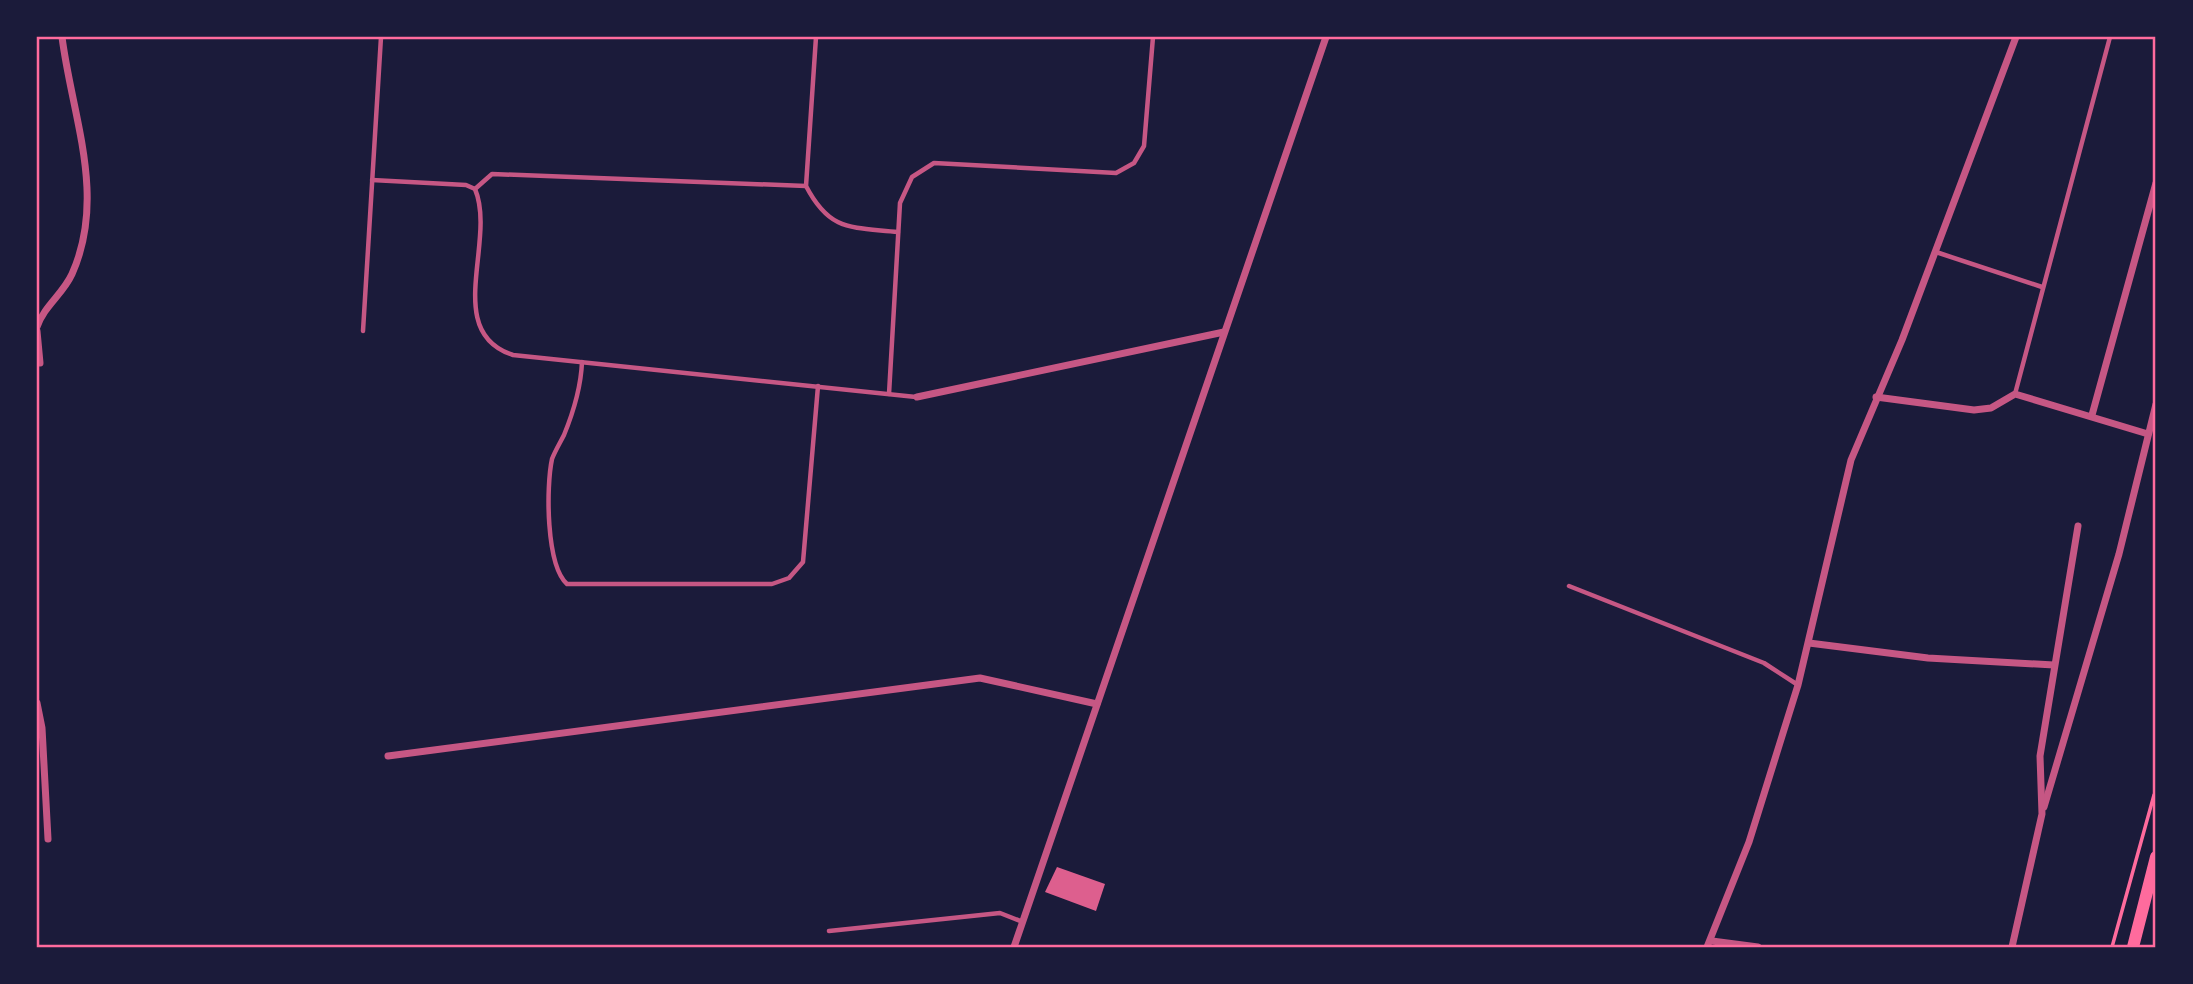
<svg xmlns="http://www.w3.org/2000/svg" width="2193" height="984" font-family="Helvetica,sans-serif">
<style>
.building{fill:#dd5f8e}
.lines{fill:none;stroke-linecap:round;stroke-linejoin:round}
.path{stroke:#ff6b9d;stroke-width:3.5}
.service{stroke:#c65784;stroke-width:4.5}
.minor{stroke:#c65784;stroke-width:7}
.secondary{stroke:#ff6b9d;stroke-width:12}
.neatline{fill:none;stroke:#ff6b9d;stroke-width:2.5}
</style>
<rect width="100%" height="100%" fill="#1b1b3a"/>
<!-- building -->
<polygon class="building" points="1057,867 1105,884 1096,911 1045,892"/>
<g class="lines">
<!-- path -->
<polyline class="path" points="2112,947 2154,795"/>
<!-- service -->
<g class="service">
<path d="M 816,37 L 806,186 C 830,232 851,227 898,232"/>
<path d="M 372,180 L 466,185 L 475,189 C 497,241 442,332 513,355 L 916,397"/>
<polyline points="475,189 492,174 806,186"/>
<polyline points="1936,252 2042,287"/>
<polyline points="363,331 381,37"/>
<path d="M 582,362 C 581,386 573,413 564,435 C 560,443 555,451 552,459 C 546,487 546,565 567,584 L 772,584 L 789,578 L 803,562 L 818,386"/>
<polyline points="889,394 900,203 912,177 934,163 1116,173 1134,163 1144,146 1153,37"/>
<polyline points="2015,394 2110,37"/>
<polyline points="1569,586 1764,663 1798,685"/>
<polyline points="829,931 1000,913 1023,922"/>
</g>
<!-- minor -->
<g class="minor">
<path d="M 37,327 C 44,306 63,294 72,274 C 107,196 72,116 62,37"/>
<polyline points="37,331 40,363"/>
<polyline points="917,397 1224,332"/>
<polyline points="1876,397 1974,410 1991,408 2015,394 2148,434"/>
<polyline points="2092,415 2156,183"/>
<polyline points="1809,643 1928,658 2054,665"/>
<polyline points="37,703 42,728 48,839"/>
<polyline points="388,756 980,678 1097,704"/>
<polyline points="2044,807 2119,554 2156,404"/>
<polyline points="1712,941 1758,947"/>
<polyline points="1014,947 1326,37"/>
<polyline points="1707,947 1749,842 1798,685 1851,460 1902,340 2016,37"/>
<polyline points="2012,947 2042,814 2040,756 2078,526"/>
</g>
<!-- secondary -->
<polyline class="secondary" points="2133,947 2156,857"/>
</g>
<!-- border -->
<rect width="2193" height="984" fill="none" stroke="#1b1b3a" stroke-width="77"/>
<rect x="38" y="38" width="2116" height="908" class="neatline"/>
</svg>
